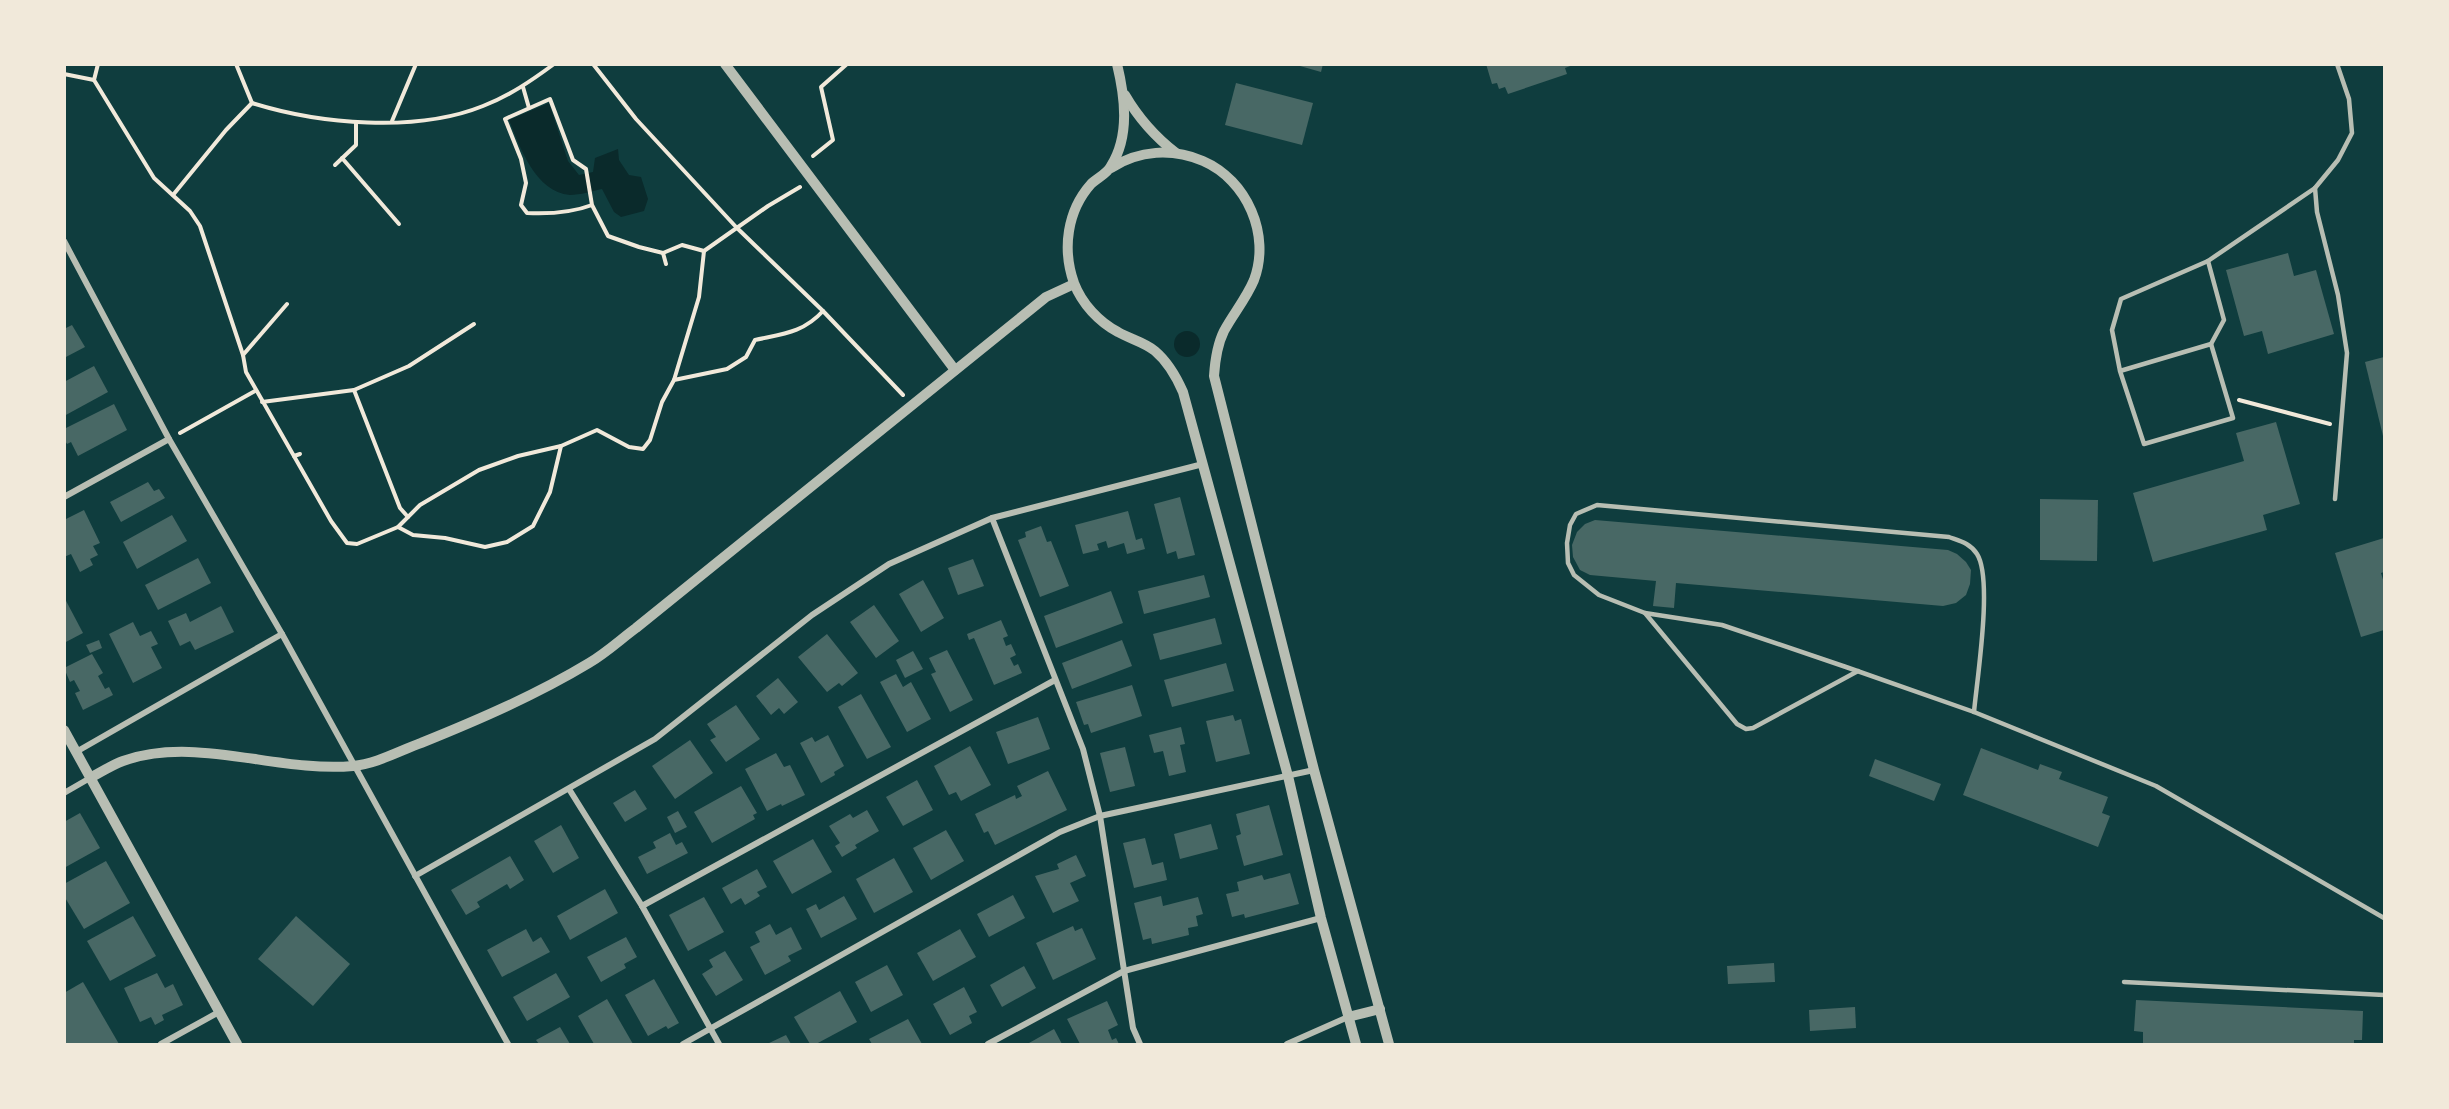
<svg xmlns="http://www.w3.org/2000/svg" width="2449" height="1109" font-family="'PT Sans',sans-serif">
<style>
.water{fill:#0a2a2b}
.building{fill:#486865}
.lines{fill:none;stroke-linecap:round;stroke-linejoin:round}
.path{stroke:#f1e9da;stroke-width:4}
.service{stroke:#b8beb3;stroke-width:4.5}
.minor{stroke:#b8beb3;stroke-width:6}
.tertiary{stroke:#b8beb3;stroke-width:10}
</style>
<rect width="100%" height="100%" fill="#0f3d3e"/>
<!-- water -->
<g class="water">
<path d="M 549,103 L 568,161 L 579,175 L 593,172 L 595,158 L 618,149 L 619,160 L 629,175 L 641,177 L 648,199 L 644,211 L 621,217 L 614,212 L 602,189 C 593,191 580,195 570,195 C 535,192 520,147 509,120 Z"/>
<circle cx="1187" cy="344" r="13"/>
</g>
<!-- building -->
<g class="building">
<polygon points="1293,64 1323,64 1321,72"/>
<polygon points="1486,64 1573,64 1573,65 1565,68 1567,74 1508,94 1505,87 1499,89 1497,83 1492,84"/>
<polygon points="1236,83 1313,103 1302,145 1225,125"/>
<polygon points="2288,253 2294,276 2316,270 2334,334 2268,354 2262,331 2244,336 2226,270"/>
<polygon points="72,325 85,347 64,358 64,329"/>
<polygon points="2384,357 2384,440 2365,362"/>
<polygon points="94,366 108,392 64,416 64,382"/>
<polygon points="114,404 127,430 78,456 71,442 67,444 64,439 64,429"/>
<polygon points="2276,422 2300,504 2263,515 2267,530 2153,562 2133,493 2244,461 2236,433"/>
<polygon points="148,482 154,491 159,489 165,498 121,522 110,502"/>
<polygon points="1180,497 1195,555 1178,559 1176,551 1167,554 1154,504"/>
<polygon points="2040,499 2098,500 2097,561 2040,560"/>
<polygon points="84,510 100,543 93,546 98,555 90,559 93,565 80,572 71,554 64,557 64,520"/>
<polygon points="1128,511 1136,540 1142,538 1145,549 1127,554 1124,543 1108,548 1106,541 1097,544 1099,550 1083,554 1075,525"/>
<polygon points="172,515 187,541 137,569 123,542"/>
<polygon points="1595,520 1948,550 1957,554 1966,562 1971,570 1970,584 1966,595 1956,603 1943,606 1676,583 1674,608 1653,606 1656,581 1590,575 1580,570 1573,557 1572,545 1577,532 1585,524"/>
<polygon points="1041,526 1047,542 1051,541 1069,586 1040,597 1018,540 1026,537 1025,532"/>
<polygon points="2384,538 2384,572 2381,573 2384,583 2384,630 2361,637 2335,553"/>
<polygon points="198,558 211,583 158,610 145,585"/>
<polygon points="973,559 984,586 958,595 948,568"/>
<polygon points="1204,575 1210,597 1144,614 1138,591"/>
<polygon points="923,580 944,618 921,632 899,594"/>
<polygon points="1111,591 1123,623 1056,648 1044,616"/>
<polygon points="64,597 83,633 64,643"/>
<polygon points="874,605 899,641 876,658 850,622"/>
<polygon points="221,606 234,632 195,650 190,641 180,646 168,621 186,613 190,622"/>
<polygon points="1215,618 1222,644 1160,660 1153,634"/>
<polygon points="1001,620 1008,636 1003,638 1006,646 1011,644 1016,655 1010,658 1014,666 1018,664 1022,673 994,685 974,638 969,640 967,634"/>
<polygon points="133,622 140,636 151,631 158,644 151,647 162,668 133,683 109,634"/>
<polygon points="827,634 858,673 842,686 839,683 827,692 798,657"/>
<polygon points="99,640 102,648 90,653 86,645"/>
<polygon points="1122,640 1132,666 1072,689 1062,663"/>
<polygon points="947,650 973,700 950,712 931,674 936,672 929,658"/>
<polygon points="913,651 923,669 905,678 896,660"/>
<polygon points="92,654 103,673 98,676 105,689 109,687 113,695 83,710 75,693 80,691 74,680 70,682 64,668"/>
<polygon points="1226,663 1234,691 1172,707 1164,680"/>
<polygon points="896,674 903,687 911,682 931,719 907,732 880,682"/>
<polygon points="778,678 798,702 784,714 779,708 771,715 756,696"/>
<polygon points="1132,685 1142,716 1091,733 1088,724 1084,725 1076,702"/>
<polygon points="861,694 891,747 867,759 838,707"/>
<polygon points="736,705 760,739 726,762 710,740 716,737 707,724"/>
<polygon points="1233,715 1235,721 1241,719 1250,754 1216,762 1206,721"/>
<polygon points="1038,717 1050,749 1008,764 996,732"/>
<polygon points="1181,727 1185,744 1180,745 1186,772 1169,776 1163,751 1154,753 1149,735"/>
<polygon points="828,735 844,766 834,772 835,775 821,783 800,743 812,737 815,742"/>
<polygon points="690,740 713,773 675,799 652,766"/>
<polygon points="970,746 991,785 961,801 956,792 949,795 934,766"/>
<polygon points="1125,747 1135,786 1110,792 1100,753"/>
<polygon points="1981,748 2038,770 2040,764 2062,772 2059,779 2108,797 2102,813 2110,816 2098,847 1963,795"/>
<polygon points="776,753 784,767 790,765 805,795 782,806 781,804 767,811 745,769"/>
<polygon points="1875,759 1941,784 1934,801 1869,776"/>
<polygon points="1048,771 1067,810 995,845 988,831 984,833 975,814 1015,795 1016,799 1022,796 1017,786"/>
<polygon points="917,780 933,810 903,826 886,797"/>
<polygon points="741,786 757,813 753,815 755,819 712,843 694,812"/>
<polygon points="635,790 647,809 625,822 613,803"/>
<polygon points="1269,805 1283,855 1244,866 1236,836 1241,834 1236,814"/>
<polygon points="867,810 879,831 855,845 857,848 842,857 835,846 840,843 829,826 850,814 853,818"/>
<polygon points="678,811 687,827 675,833 667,817"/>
<polygon points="80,813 100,848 64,868 64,822"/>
<polygon points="1211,824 1218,849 1180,859 1174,834"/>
<polygon points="561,825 579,858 553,873 534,841"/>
<polygon points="946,830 964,861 931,880 913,848"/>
<polygon points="670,833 676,845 682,842 688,853 647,874 638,857 656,848 653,842"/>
<polygon points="1145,838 1152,865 1163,862 1167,880 1134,888 1123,843"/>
<polygon points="813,839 832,872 792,894 773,861"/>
<polygon points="1076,855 1086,876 1070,883 1079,901 1053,913 1035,876 1059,869 1057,864"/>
<polygon points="510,856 524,880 510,889 507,884 477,902 480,907 466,915 451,890"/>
<polygon points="894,858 913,892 874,913 856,879"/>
<polygon points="106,861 130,903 84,929 64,896 64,884"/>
<polygon points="757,869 767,887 757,892 760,896 745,905 741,898 731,904 722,888"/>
<polygon points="1290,873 1299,904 1245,918 1244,914 1232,917 1226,894 1239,891 1237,882 1262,875 1264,880"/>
<polygon points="605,889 618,913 570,940 557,916"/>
<polygon points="1013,895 1025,918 989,937 977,914"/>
<polygon points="844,896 857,919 821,938 806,909 816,904 819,910"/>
<polygon points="1161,896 1163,906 1198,897 1203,914 1196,916 1198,926 1188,928 1189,935 1152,944 1151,938 1143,940 1134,903"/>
<polygon points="704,897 724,932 688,951 669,915"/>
<polygon points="133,916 156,956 110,981 87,941"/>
<polygon points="296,916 350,964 313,1006 258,959"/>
<polygon points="770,924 776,935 791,927 802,949 788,956 791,961 765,975 750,947 760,942 755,932"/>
<polygon points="1073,926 1075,931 1082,928 1096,959 1053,980 1036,943"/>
<polygon points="526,929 533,942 541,937 550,952 502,977 487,950"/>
<polygon points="960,929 976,957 933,981 917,953"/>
<polygon points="626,937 637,957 624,964 626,968 601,982 587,957"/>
<polygon points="725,951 743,980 716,996 702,974 713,967 709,960"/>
<polygon points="1774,963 1775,982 1728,984 1727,966"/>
<polygon points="887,965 903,995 871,1012 855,982"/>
<polygon points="1024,966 1036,988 1002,1007 990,985"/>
<polygon points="157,973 165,988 173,984 183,1005 162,1015 164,1020 155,1025 151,1017 140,1022 124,988"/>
<polygon points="556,973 570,997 527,1021 513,997"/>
<polygon points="654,979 679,1023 668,1029 666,1026 648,1036 625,995"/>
<polygon points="83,982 119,1044 64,1044 64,993"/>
<polygon points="964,987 977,1012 969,1016 972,1023 950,1035 933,1004"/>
<polygon points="840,991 857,1022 816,1044 810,1044 794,1017"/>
<polygon points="607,999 633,1044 594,1044 578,1016"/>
<polygon points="2136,1000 2363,1011 2362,1040 2354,1040 2354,1044 2143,1044 2143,1032 2134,1031"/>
<polygon points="1107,1001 1118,1025 1108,1030 1112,1040 1116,1038 1119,1044 1080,1044 1067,1019"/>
<polygon points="1855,1007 1856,1028 1810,1031 1809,1010"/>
<polygon points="908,1019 922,1044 872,1044 869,1039"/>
<polygon points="560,1027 570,1044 539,1044 536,1040"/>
<polygon points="1054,1029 1062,1044 1030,1044 1029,1043"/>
<polygon points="786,1035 791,1044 767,1044"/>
</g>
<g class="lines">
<!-- path -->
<g class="path">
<polyline points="98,64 94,80 154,178 190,211 200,226 243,355 246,372 331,521 347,543 357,544 398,527 420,505 479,470 518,456 561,446"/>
<path d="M 236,64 L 252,103 C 319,124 416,133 483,106 C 509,96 531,81 554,64"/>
<polyline points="593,64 636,119 737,228 823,311 903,395"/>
<polyline points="64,74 94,80"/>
<polyline points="523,87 529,108"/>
<polyline points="392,121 416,64"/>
<polyline points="813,156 833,140 821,87 847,64"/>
<polyline points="342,158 399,224"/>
<polyline points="335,165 356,145 356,123"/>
<polyline points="173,195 226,130 252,103"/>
<path d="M 592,205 C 571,213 549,214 527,213 L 521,205 L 526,183 L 521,159 L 505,119 L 550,99 L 573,160 L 586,169 L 592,205 L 608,236 L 639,247 L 663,253 L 682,245 L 704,251 L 768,206 L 800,187"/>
<polyline points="663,253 666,264"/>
<polyline points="243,355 287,304"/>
<polyline points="674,380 699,297 704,251"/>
<polyline points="354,390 400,508 408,517"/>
<polyline points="2239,400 2330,424"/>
<polyline points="262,402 354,390 409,366 474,324"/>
<polyline points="180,433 255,391"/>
<polyline points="294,456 300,454"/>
<path d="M 398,527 L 413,535 L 445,538 L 485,547 L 507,542 L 533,526 L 550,492 L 561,446 L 597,430 L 629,447 L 643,449 L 650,440 L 662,402 L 674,380 L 727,369 L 746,357 L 755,340 C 782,334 803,333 823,311"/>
</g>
<!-- service -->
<g class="service">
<polyline points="2315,188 2317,212 2338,295 2347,353 2335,499"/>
<polyline points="2208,261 2224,320 2211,344"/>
<polyline points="2120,371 2211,344 2233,418 2144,444 2120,371 2112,330 2121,299 2208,261 2315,188 2338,160 2352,133 2349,99 2337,64"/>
<polyline points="1645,613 1722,625 1846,667 1974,712 2156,786 2384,918"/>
<path d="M 1858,671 L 1753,728 L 1746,729 L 1737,724 L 1645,613 L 1599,595 L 1574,575 L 1568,563 L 1567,543 L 1570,525 L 1576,514 L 1597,505 L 1949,537 C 1960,541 1970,543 1977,554 C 1993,579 1977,679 1974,712"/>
<polyline points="2124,982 2384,995"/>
</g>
<!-- minor -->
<g class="minor">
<polyline points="64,241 169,439 282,634 508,1044"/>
<polyline points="64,497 169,439"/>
<polyline points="992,518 1083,749 1100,816 1133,1028 1140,1044"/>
<polyline points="76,752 282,634"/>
<polyline points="569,789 642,906 719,1044"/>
<polyline points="64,793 90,778"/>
<polyline points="415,876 655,739 812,615 889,564 992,518 1203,464"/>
<polyline points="642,906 1055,680"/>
<polyline points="161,1044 219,1012"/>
<polyline points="683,1044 1060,832 1100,816 1314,770"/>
<polyline points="988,1044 1124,971 1321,918"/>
<polyline points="1287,1044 1348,1017"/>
</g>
<!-- tertiary -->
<g class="tertiary">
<polyline points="725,64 955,370"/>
<path d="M 1117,64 C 1125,97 1130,136 1111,166 C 1107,174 1097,178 1091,184 C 1067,211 1062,249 1074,283 C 1082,304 1099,322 1118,332 C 1130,339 1144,342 1155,351 C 1168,362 1176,376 1183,392 L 1288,776 L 1321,918 L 1356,1044"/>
<path d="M 1125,95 C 1139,119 1154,136 1176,153"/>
<path d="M 1111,168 C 1139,150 1172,148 1203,161 C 1247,180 1271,235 1254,280 C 1246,299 1233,314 1224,331 C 1217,345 1215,361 1214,376 L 1314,770 L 1389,1044"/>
<polyline points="64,730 237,1044"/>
<path d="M 90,778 C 101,772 112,765 123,761 C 195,735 278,773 353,766 C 376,764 399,751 421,743 C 478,720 536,695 589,663 C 606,653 621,639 636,628 L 1046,297 L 1074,284"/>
<polyline points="1348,1017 1380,1009"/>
</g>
</g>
<!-- border -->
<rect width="2449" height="1109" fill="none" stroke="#f1e9da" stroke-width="132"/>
</svg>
